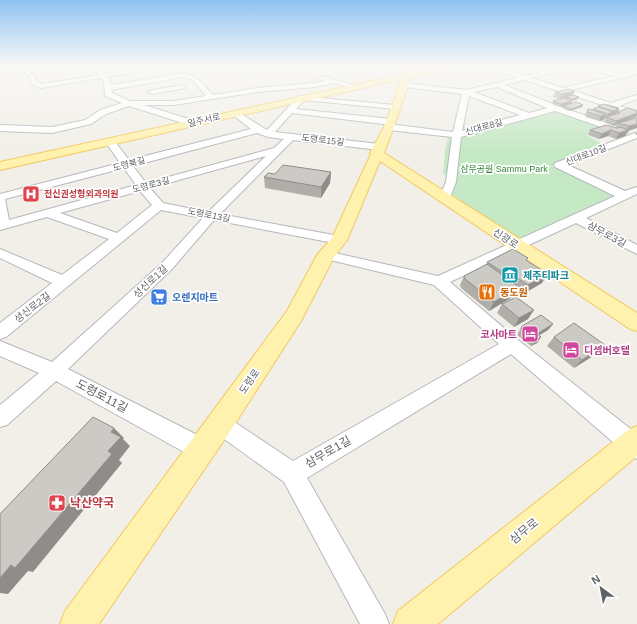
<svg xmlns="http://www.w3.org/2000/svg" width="637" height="624" font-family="Arial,'Noto Sans KR',sans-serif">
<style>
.green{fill:#c5e8c5}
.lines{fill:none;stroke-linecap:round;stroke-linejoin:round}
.minor-casing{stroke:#b5b8bc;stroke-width:2}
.major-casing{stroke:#f2c960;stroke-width:2}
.minor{fill:#fff;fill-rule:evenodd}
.major{fill:#fff2af;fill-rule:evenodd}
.wall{fill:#afaea9}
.shaded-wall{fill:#8f8d8a}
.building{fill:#cccac5;stroke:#8f8d8a}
.labels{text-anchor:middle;stroke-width:3.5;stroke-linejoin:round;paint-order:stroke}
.far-street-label{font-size:9px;fill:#5f6368;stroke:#fff}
.far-park-label{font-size:9px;fill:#348238;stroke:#fff}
.far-health-label{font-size:9px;font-weight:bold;fill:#be3a42;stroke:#fff;text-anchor:start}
.street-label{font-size:10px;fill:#5f6368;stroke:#fff}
.culture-label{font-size:10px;font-weight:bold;fill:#0d838f;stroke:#fff;text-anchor:start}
.food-label{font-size:10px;font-weight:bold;fill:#c56008;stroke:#fff;text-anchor:start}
.shop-label{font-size:10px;font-weight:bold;fill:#366cbe;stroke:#fff;text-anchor:start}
.hotel-label{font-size:10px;font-weight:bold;fill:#b23c85;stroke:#fff;text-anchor:end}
.near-street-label{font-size:12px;fill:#5f6368;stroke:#fff}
.near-health-label{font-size:12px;font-weight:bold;fill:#be3a42;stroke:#fff;text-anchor:start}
</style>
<rect width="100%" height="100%" fill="#f1efe8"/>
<!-- green -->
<g class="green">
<path d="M 181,65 L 288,65 C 276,69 265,66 252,69 L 255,73 L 225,67 L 192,71 Z"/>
<path d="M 557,110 L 605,128 L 586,135 L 605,145 L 554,164 L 617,195 L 520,240 L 442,188 L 451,182 L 443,173 C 445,163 444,145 449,136 C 455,124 504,119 518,114 L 521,115 L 533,111 Z"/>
</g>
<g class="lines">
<!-- minor casing -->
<g class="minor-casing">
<g id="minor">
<path d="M 18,65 L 24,65 L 36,78 L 37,82 L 42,84 L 99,75 L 92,65 L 98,65 L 105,74 L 158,65 L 172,65 L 169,67 L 107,77 L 110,81 L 111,85 L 184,73 L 197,78 L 213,95 L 257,88 L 315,83 L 325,81 L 319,78 L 322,76 L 358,86 L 354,88 L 333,83 L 315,87 L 257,92 L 174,105 L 144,105 L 195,121 L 196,123 L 195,125 L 192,126 L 129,106 L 106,114 L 91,124 L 52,133 L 0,131 L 0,125 L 52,127 L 85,120 L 100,110 L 122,103 L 105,96 L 104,81 L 101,78 L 41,88 L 31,84 L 31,79 ZM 183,77 L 193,80 L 206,96 L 174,101 L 130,101 L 112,93 L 111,90 Z"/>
<path d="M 372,65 C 383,65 403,64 412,70 L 409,72 L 375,67 Z"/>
<path d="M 482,65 L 491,65 L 525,76 L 571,65 L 588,65 L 622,74 L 637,70 L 637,74 L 571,90 L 611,103 L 637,95 L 637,99 L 619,106 L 637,111 L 637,116 L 524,80 L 504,85 L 558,106 L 627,130 L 628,132 L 624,135 L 621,134 L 555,111 L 461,137 L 456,182 L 449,200 L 441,200 L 439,198 L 446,182 L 452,137 L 389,130 L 385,127 L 389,124 L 453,132 L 462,94 L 405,87 L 402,85 L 405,83 L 466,90 L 517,78 ZM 579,66 L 614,76 L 563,88 L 532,78 ZM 497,87 L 547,108 L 529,113 L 474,92 ZM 469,96 L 520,115 L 462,131 Z"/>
<polygon points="183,85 185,86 185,88 152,94 148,92 152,90"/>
<path d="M 299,96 L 395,105 L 399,107 L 395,109 L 304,100 L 296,109 L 391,119 L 395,122 L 391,125 L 292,113 L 275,132 L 379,144 L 384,147 L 379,150 L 293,140 L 220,214 L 339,236 L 344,237 L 346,240 L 344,243 L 339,244 L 214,220 L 172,269 L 68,369 L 209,441 L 212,449 L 209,457 L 201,460 L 193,457 L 56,381 L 7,425 L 0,427 L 0,405 L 39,373 L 0,356 L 0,341 L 52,362 L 162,263 L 203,218 L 161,210 L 6,337 L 0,339 L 0,323 L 52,283 L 0,258 L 0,249 L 62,275 L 109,239 L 47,217 L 0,230 L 0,194 L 120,163 L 105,141 L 110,138 L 113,139 L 129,160 L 251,129 L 233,115 L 232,113 L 236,111 L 267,130 ZM 257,133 L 268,137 L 284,139 L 274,148 L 146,183 L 133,166 ZM 266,156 L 208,212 L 163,203 L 150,188 ZM 124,168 L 136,185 L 9,220 L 5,199 ZM 140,191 L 152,205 L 117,233 L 60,213 Z"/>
<polygon points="635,133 637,134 637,138 568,165 625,191 637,187 637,194 586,218 637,245 637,254 576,223 450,282 518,340 637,434 637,459 629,456 511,354 307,478 385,614 389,624 360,624 284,482 213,431 210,424 213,417 220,414 227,417 293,461 499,344 434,285 326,259 321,258 319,255 321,252 326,251 438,276 615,196 555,167 554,165 555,163"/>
</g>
</g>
<!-- major casing -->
<g class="major-casing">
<g id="major">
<path d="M 403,65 L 411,65 L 412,72 L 448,65 L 463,65 L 459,67 L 411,77 C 402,102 394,128 384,153 L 637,313 L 637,331 L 630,329 L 380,161 L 347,240 L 334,257 L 301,321 L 229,433 L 99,624 L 60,624 L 65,611 L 287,311 L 317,255 L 332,238 L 371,154 L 370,153 L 384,127 L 402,79 L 0,170 L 0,162 L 404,74 Z"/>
<polygon points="637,426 637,456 438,624 393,624 398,611 628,430"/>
</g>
</g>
<!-- minor -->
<use href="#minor" class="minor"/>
<!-- major -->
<use href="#major" class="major"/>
</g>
<!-- wall -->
<g class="wall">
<polygon points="555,92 573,95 579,97 578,99 572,101 571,103 560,107 552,104 553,101 565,98 566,97 569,97 560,99 553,97"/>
<polygon points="563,106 582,107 569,111 562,108"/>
<polygon points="598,106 618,109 619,109 618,112 636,117 627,120 637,118 625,136 616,139 608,136 599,139 588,135 590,130 615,128 617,124 613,126 604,122 606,119 604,119 604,120 599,121 586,117 585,115 587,110 592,110 593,109 597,107"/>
<polygon points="637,131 637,135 635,135"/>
<polygon points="331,172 330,183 321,198 265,188 264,177 275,174"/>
<polygon points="527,261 542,283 523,294 517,291 514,296 489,311 461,288 460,285 464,276 486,265 487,262"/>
<polygon points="502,304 528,319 514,327 497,313"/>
<polygon points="553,324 548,330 539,335 541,337 537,343 531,346 517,335 522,326"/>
<polygon points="554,337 596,354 574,368 547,346"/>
</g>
<!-- shaded-wall -->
<g class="shaded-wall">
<polygon points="575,91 573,95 560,99 562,94"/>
<polygon points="579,97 578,99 572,101 571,103 560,107 561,104 571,101 572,99"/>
<polygon points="583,105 582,107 569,111 571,109"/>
<polygon points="619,109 616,114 606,117 605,119 608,114 613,112 614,110"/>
<polygon points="637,113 637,115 636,117 620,123 618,123 617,124 613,126 616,121"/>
<polygon points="606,115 604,120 599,121 601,116"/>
<polygon points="637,124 637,128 628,131 625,136 616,139 619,133 626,131 629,126"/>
<polygon points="611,130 608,136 599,139 602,134"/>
<polygon points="331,172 330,183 321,198 321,187"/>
<polygon points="507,271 503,280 499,282 504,273"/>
<polygon points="548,274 542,283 523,294 528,285"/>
<polygon points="519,287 514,296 489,311 494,302"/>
<polygon points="534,310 528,319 514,327 519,318"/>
<polygon points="553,324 548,330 533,339 537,334"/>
<polygon points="541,337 537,343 531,346 535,341"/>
<polygon points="605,345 596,354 574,368 582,360"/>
<polygon points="114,428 124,438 123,439 130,446 119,460 122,463 33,572 28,571 8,594 0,593 0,578 108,451 111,432"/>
</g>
<!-- building -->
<g class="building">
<polygon points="569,89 575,91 562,94 555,92"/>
<polygon points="573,95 579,97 572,99 566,97"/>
<polygon points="564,98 572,101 561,104 553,101"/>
<polygon points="576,102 583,105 571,109 563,106"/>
<polygon points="604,104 619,109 613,111 598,106"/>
<polygon points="607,105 608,105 619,108 618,109"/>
<polygon points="598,107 613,112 608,114 593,109"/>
<polygon points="628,108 637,111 637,113 616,121 606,117 620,113 617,112"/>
<polygon points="590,109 606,115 601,116 588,112 587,110"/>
<polygon points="637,118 637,124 629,126 618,123"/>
<polygon points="606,125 617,128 620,127 628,130 619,133 611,130 602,134 590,130"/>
<polygon points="283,165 331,172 321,187 264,177 268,173 275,174"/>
<polygon points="513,249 528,258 526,260 548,274 528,285 507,271 504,273 487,262"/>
<polygon points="487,264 519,287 494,302 465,279 464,276"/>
<polygon points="516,297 534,310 519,318 502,304"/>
<polygon points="541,315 553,324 537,334 541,337 535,341 521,329 522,326"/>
<polygon points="574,323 605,345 582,360 554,337"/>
<polygon points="93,417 114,428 111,432 121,437 108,451 112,454 15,568 11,565 0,578 0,514"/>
</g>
<!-- sky -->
<linearGradient id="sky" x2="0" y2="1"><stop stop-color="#8fc3f1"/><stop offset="0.43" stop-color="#f9f8f5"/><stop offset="1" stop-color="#f9f8f5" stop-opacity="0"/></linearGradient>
<rect width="637" height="152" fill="url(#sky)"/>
<!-- icons -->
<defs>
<g id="hospital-square" transform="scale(0.9)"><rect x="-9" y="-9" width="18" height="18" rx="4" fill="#e0444e" stroke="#fff"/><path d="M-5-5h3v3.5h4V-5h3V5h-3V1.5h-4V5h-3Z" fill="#fff"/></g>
<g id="museum-square" transform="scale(0.9)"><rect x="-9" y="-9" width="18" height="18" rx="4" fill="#0f9aa8" stroke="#fff"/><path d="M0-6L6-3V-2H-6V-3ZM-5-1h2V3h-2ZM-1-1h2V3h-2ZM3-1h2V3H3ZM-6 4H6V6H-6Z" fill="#fff"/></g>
<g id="restaurant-square" transform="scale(0.9)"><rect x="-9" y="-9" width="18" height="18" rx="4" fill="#e8710a" stroke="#fff"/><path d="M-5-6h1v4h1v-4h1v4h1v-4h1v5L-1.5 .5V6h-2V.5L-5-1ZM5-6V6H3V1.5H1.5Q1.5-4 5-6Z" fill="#fff"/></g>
<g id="supermarket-square" transform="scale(0.9)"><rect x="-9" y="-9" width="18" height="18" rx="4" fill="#3f7fe0" stroke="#fff"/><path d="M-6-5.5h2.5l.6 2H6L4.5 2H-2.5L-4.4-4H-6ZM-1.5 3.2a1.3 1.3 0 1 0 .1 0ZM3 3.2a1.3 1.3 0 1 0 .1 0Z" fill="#fff"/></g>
<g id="hotel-square" transform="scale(0.9)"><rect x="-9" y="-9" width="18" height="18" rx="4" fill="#d1479c" stroke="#fff"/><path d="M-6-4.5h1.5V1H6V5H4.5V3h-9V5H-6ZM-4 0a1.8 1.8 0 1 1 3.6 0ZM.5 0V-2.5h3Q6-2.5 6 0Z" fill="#fff"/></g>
<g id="pharmacy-square" transform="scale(0.9)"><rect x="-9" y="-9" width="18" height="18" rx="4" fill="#e0444e" stroke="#fff"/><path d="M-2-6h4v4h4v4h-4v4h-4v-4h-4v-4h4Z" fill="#fff"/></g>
</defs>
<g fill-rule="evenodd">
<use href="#hospital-square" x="31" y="194"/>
<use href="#museum-square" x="510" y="275"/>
<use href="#restaurant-square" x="487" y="292"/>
<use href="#supermarket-square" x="159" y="297"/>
<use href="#hotel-square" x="530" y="334"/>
<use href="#hotel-square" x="571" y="350"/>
<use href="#pharmacy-square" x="57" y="503"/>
</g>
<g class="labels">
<!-- far-street labels -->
<g class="far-street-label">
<text transform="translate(204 120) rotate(-13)" y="3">일주서로</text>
<text transform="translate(484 127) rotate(-16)" y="3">신대로8길</text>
<text transform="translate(323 140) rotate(7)" y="3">도령로15길</text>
<text transform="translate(586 155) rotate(-21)" y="3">신대로10길</text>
<text transform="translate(129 164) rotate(-15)" y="3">도령북길</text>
<text transform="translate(151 185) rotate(-15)" y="3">도령로3길</text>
<text transform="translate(209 215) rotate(11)" y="3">도령로13길</text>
</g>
<!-- far-park labels -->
<g class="far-park-label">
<text x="504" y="172">삼무공원 Sammu Park</text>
</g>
<!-- far-health labels -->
<g class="far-health-label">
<text x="44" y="197">전신권성형외과의원</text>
</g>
<!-- street labels -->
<g class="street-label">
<text transform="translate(607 234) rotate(28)" y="4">삼무로3길</text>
<text transform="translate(506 238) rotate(33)" y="4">신광로</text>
<text transform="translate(150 281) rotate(-43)" y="4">성신로1길</text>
<text transform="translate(32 307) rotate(-38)" y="4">성신로2길</text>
<text transform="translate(249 381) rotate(-56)" y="4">도령로</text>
</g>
<!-- culture labels -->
<g class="culture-label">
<text x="523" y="279">제주티파크</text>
</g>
<!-- food labels -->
<g class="food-label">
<text x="500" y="296">동도원</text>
</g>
<!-- shop labels -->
<g class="shop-label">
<text x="172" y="301">오렌지마트</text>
</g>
<!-- hotel labels -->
<g class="hotel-label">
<text x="517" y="338">코사마트</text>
<text x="584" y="354" text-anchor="start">디셈버호텔</text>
</g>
<!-- near-street labels -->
<g class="near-street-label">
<text transform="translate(102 396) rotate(28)" y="4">도령로11길</text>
<text transform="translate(328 452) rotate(-30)" y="4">삼무로1길</text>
<text transform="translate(524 531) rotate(-39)" y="4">삼무로</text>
</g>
<!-- near-health labels -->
<g class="near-health-label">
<text x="70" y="507">낙산약국</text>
</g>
</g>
<!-- north arrow -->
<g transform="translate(601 588) rotate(328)" stroke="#ffffff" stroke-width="3" paint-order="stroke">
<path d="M0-3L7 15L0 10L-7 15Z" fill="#5f6368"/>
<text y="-6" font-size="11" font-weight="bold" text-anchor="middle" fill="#5f6368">N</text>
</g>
</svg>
